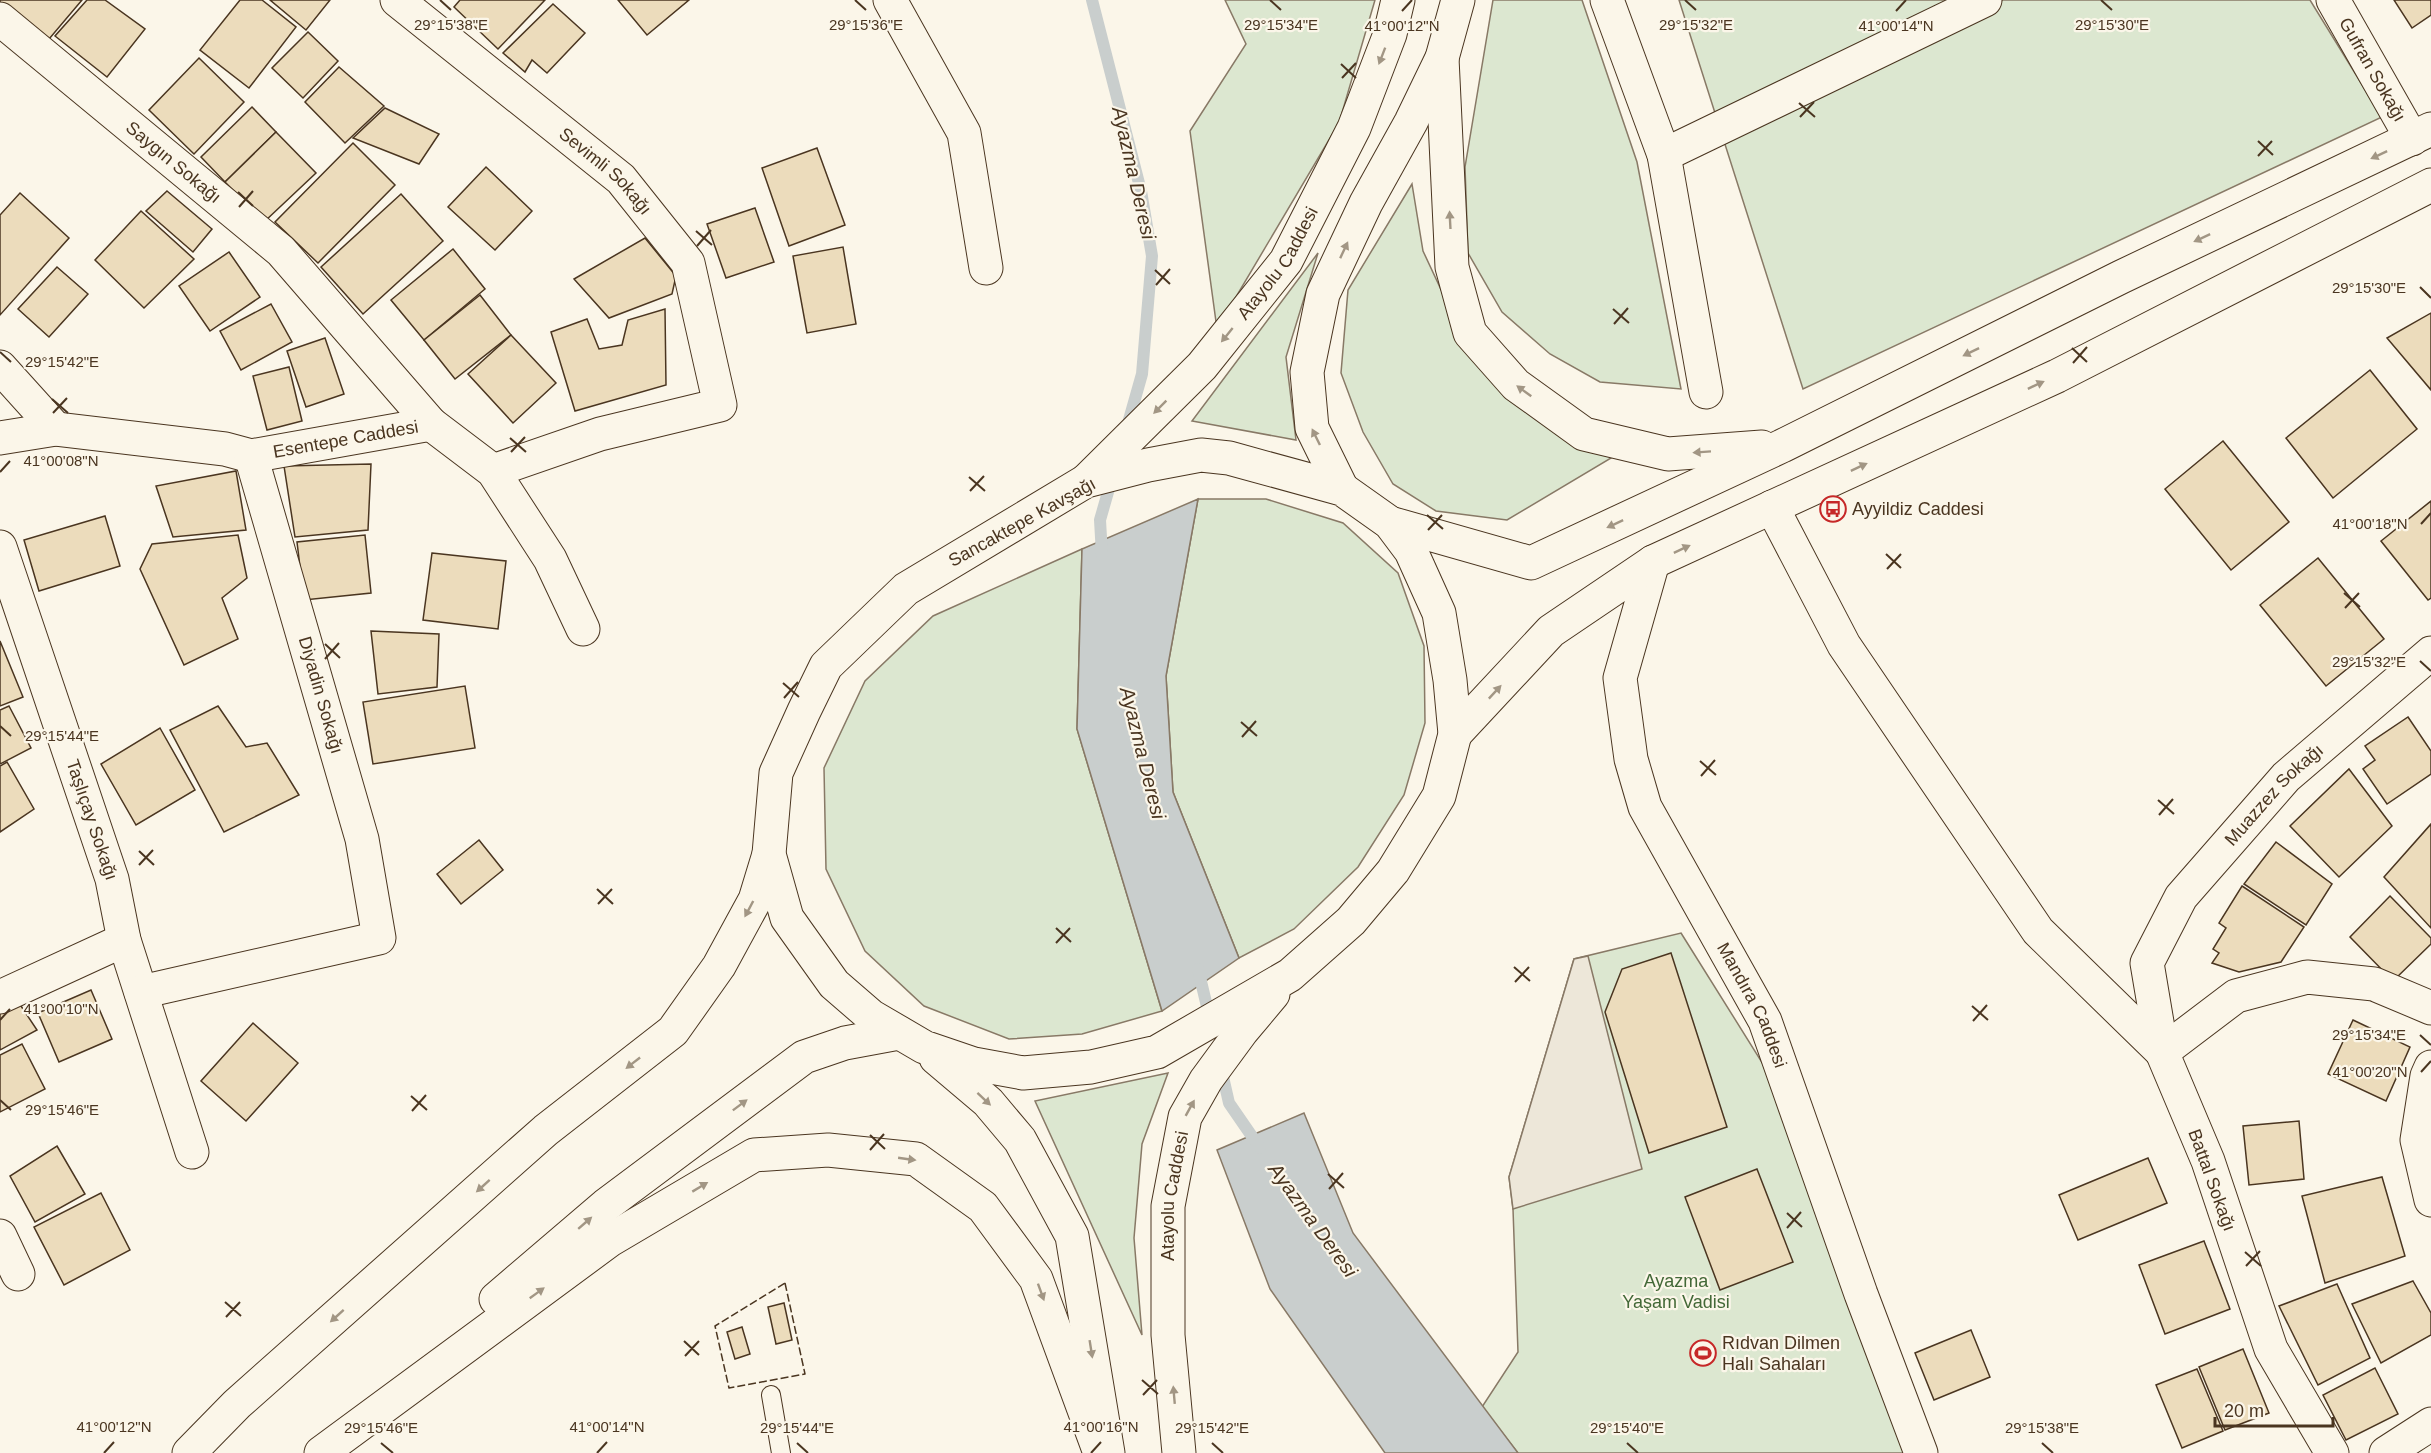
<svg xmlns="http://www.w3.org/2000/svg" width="2431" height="1453" font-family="Helvetica,sans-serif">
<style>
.green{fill:#dce7d0;stroke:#887966;stroke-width:1.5}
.parking{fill:#ede7d9;stroke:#887966;stroke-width:1.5}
.water{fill:#c9cecd;stroke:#887966;stroke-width:1.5}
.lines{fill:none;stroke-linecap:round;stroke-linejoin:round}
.stream{stroke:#c9cecd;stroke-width:12}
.building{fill:#ecdcbc;stroke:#4a3520;stroke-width:1.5}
.lane-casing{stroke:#4a3520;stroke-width:20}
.street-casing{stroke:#4a3520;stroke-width:35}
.secondary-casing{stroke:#4a3520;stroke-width:35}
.primary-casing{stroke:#4a3520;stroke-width:35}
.highway-casing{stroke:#4a3520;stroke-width:35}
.lane{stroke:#fbf6e9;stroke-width:18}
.street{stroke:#fbf6e9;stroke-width:33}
.secondary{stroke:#fbf6e9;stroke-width:33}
.primary{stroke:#fbf6e9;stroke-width:33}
.highway{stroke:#fbf6e9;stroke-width:33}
.fence{stroke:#4a3520;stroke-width:1.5;stroke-dasharray:8 3;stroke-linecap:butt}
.oneway{fill:#a29684}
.ticks{fill:none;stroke:#4a3520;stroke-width:2}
.labels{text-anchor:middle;stroke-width:4.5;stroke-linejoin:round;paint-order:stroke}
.street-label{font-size:18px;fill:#4a3520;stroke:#fbf6e9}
.poi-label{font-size:18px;fill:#4a3520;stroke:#fbf6e9;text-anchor:start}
.park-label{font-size:18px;fill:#436837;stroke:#fbf6e9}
.water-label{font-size:20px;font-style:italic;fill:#4a3520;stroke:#fbf6e9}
.ticks-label{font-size:15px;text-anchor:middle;fill:#4a3520;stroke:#fbf6e9;stroke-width:4.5;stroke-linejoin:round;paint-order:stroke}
</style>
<rect width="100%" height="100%" fill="#fbf6e9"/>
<!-- green -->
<g class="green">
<polygon points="1225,0 1375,0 1339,123 1217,329 1190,131 1246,44"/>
<polygon points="1493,0 1582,0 1637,162 1681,389 1600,382 1550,354 1502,312 1468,253 1465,167"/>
<polygon points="1679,0 1968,0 1976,14 2003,0 2310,0 2382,117 1803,389"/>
<polygon points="1412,184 1423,251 1459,328 1509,396 1648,436 1507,520 1436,511 1393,484 1363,432 1341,373 1348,290"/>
<polygon points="1318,253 1286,357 1296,440 1192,421"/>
<polygon points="1198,499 1266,499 1343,523 1398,573 1424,646 1425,723 1404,795 1358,867 1294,929 1239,958 1173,792 1166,676"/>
<polygon points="1082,549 1077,729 1162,1011 1082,1034 1009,1039 924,1006 865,951 826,869 824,768 865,681 933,616"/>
<polygon points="1681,933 1763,1064 1904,1453 1518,1453 1482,1407 1518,1352 1513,1209 1509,1177 1574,959"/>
<polygon points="1168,1073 1142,1144 1134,1238 1142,1335 1035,1101"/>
</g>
<!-- parking -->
<polygon class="parking" points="1588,956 1642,1169 1513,1209 1509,1177 1574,959"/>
<!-- water -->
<g class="water">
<polygon points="1198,499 1166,676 1173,792 1239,958 1162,1011 1077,729 1082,549"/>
<polygon points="1304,1113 1353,1233 1518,1453 1385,1453 1270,1289 1217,1150"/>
</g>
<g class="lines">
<!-- stream -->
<g class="stream">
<polyline points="1092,0 1141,191 1152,256 1142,374 1127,427"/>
<polyline points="1102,555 1100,520 1112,478"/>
<polyline points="1198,969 1210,1019"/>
<polyline points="1221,1068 1229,1103 1260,1148"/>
</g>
</g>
<!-- building -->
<g class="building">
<polygon points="0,0 82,0 44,45 0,8"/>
<polygon points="87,0 105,0 145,29 107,77 55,36"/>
<polygon points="240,0 262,0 296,27 249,88 200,50"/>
<polygon points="270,0 330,0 306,30"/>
<polygon points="460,0 545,0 498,49 454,7"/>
<polygon points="618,0 689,0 647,35"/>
<polygon points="2394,0 2431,0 2431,15 2412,28"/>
<polygon points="553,4 585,33 547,73 532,60 525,72 503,53"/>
<polygon points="308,32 338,61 303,98 272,68"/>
<polygon points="199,58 244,102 194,154 149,110"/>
<polygon points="339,67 384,106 345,143 305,102"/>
<polygon points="252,107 276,132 225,182 201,157"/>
<polygon points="385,108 439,134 419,164 353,138"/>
<polygon points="276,132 316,173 264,222 225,182"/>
<polygon points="353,143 395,185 318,263 275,222"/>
<polygon points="817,148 845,225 789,246 762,168"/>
<polygon points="486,167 532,211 495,250 448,207"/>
<polygon points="167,191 212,229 193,252 146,211"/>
<polygon points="20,193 69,238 0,315 0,215"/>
<polygon points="401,194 443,241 363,314 321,267"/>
<polygon points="755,208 774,262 726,278 707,224"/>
<polygon points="141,211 194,259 144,308 95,260"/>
<polygon points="645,238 676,276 672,294 609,318 574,279"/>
<polygon points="843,247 856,324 807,333 793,256"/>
<polygon points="453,249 485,289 424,340 391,300"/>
<polygon points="229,252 260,297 210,331 179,286"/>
<polygon points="57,267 88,294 49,337 18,309"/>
<polygon points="480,295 511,335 455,379 424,340"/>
<polygon points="271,304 292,342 241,370 220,331"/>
<polygon points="665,309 666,385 575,411 551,332 587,319 599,349 622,345 628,320"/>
<polygon points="2431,313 2431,390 2387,338"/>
<polygon points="511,335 556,383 513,423 468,374"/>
<polygon points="325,338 344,394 306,407 287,351"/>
<polygon points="289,367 302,421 267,430 253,376"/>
<polygon points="2370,370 2417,429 2333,498 2286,438"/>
<polygon points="2223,441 2289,522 2231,570 2165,489"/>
<polygon points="371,464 368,530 295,537 284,466"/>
<polygon points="236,471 246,530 173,537 156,486"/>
<polygon points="2431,501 2431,598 2428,600 2381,541"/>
<polygon points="105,516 120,566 39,591 24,540"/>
<polygon points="238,535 247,578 222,598 238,639 184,665 140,569 152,544"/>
<polygon points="365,535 371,593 304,600 297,542"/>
<polygon points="432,553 506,561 498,629 423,620"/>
<polygon points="2318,558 2384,639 2326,686 2260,605"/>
<polygon points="371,631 439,634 437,687 378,694"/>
<polygon points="0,641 23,697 0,706"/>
<polygon points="465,686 475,748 373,764 363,702"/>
<polygon points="9,706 31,748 0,764 0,710"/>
<polygon points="218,706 246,747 267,743 299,795 224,832 170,730"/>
<polygon points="2408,717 2431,751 2431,774 2387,804 2363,769 2375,760 2365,746"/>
<polygon points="160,728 195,790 136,825 101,764"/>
<polygon points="7,762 34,809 0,832 0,766"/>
<polygon points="2349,769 2392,826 2339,877 2290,826"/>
<polygon points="2431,824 2431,928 2384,877"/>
<polygon points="479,840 503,870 461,904 437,874"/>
<polygon points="2276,842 2332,884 2306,925 2244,884"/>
<polygon points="2242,886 2304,927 2281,962 2239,972 2212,963 2219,953 2213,949 2226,928 2219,923"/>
<polygon points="2390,896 2431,938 2431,944 2393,981 2350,937"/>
<polygon points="1671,953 1727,1127 1649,1153 1605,1012 1622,969"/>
<polygon points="91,990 112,1039 59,1062 38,1013"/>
<polygon points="19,1003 37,1030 0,1050 0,1013"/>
<polygon points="2353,1020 2410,1047 2386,1101 2328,1074"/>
<polygon points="253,1023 298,1063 246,1121 201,1081"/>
<polygon points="22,1044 45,1089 0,1112 0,1055"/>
<polygon points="2299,1121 2304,1179 2249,1185 2243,1126"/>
<polygon points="57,1146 85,1194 35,1222 10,1176"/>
<polygon points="2148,1158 2167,1203 2078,1240 2059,1195"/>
<polygon points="1757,1169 1793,1262 1720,1290 1685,1197"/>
<polygon points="2382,1177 2405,1256 2325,1283 2302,1196"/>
<polygon points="101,1193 130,1250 64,1285 34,1227"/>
<polygon points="2204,1241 2230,1309 2165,1334 2139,1265"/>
<polygon points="2413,1281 2431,1313 2431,1335 2381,1363 2352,1304"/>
<polygon points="2337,1284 2370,1358 2318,1385 2279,1306"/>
<polygon points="784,1303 792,1340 776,1344 768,1307"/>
<polygon points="742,1327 750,1354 735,1359 727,1332"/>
<polygon points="1971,1330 1990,1377 1934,1400 1915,1353"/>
<polygon points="2243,1349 2269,1413 2225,1430 2199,1367"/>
<polygon points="2375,1368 2398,1414 2346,1440 2323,1395"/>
<polygon points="2197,1369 2223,1431 2182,1448 2156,1385"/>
</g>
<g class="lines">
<!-- lane casing -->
<g class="lane-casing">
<polyline id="lane" points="771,1395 781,1453"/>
</g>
<!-- street casing -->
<g class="street-casing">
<g id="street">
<path id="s1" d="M 397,0 L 621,179 L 688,263 L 720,405 L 600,434 L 493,471"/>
<polyline points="890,0 964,133 986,268"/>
<polyline points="1607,0 1664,155 1706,392"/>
<path id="s2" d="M 2333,0 L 2412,139"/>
<path id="s3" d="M 0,19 L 281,251 L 431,424"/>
<polyline points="1664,155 1985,0"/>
<polyline points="0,367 56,429"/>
<path id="s4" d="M 0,438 L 56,429 L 225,449 L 251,456 L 431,424 L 493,471 L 550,559 L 583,629"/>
<polyline points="1772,507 1844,645 2038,931 2162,1052 2236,996 2307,977 2374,984 2431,1008"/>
<path id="s5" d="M 0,547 L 112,879 L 124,940 L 192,1152"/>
<polyline points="141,992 379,938 362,839 251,456"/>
<polyline points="0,997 124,940"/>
<polyline points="2431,1067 2427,1076 2417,1140 2431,1200"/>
<polyline points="0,1236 18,1274"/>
<path id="s6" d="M 2332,1453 L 2271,1349 L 2208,1161 L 2162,1052 L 2147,963 L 2181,897 L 2286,777 L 2431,653"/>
<polyline points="2386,1453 2431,1424"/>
</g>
</g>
<!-- secondary casing -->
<g class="secondary-casing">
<g id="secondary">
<path id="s7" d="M 1653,562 L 1620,678 L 1631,759 L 1645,807 L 1765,1021 L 1861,1294 L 1921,1453"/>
</g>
</g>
<!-- primary casing -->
<g class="primary-casing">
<g id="primary">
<polyline points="1442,58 1452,267 1470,333 1516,385 1584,434 1668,454 1762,447"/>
<polygon points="1201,455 1229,458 1342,489 1390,523 1411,551 1439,613 1450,680 1455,734 1439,796 1393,871 1351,921 1290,975 1157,1052 1091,1067 1023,1073 974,1064 924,1047 871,1016 834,984 787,918 769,854 776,773 804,711 826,666 906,589 1086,481 1148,465"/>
<path id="s8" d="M 1087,480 L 1202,366 L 1286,261 L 1354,128 L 1390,34 L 1398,0"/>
<polyline points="1342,489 1312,428 1307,372 1323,294 1366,203 1411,122 1442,58 1458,0"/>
<polyline points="1390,523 1531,563 1782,446 2121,277 2431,129"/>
<polyline points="1455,734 1551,631 1653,562 2057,376 2431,185"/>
<polyline points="936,1058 988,1102 1020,1140 1072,1236 1108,1453"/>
<path id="s9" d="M 1179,1453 L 1168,1335 L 1168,1206 L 1185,1117 L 1206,1080 L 1242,1031 L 1273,994"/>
</g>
</g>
<!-- highway casing -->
<g class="highway-casing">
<g id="highway">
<polyline points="496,1299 606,1205 804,1057 845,1043 899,1033"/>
<polyline points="189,1453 237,1404 546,1130 673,1031 719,966 755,900 769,854"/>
<polyline points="321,1453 610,1240 754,1155 828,1150 916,1159 983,1207 1036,1279 1100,1453"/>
</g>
</g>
<!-- lane -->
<use href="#lane" class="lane"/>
<!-- street -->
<use href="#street" class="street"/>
<!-- secondary -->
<use href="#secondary" class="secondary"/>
<!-- primary -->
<use href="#primary" class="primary"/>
<!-- highway -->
<use href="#highway" class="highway"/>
<!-- fence -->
<polygon class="fence" points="785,1283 805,1374 729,1388 715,1326"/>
</g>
<!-- one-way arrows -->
<defs><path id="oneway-solid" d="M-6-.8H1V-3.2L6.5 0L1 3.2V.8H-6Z" transform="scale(1.5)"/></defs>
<g class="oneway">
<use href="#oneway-solid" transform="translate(1382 56) rotate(111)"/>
<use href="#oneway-solid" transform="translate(2379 155) rotate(155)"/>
<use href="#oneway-solid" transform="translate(1450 220) rotate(-93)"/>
<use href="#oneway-solid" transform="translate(2202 238) rotate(155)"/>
<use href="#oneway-solid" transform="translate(1344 250) rotate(-65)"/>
<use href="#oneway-solid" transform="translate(1227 335) rotate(129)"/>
<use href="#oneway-solid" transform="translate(1971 352) rotate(154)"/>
<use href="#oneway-solid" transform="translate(2036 385) rotate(-25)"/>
<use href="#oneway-solid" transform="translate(1524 391) rotate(-144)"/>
<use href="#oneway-solid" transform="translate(1160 407) rotate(135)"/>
<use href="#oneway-solid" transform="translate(1316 437) rotate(-116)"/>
<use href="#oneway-solid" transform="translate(1702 452) rotate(176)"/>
<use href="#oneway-solid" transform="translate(1859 467) rotate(-25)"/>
<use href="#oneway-solid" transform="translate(1615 524) rotate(155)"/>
<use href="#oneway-solid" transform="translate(1682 549) rotate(-25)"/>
<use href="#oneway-solid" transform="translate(1495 692) rotate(-47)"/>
<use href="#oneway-solid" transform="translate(749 909) rotate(118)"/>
<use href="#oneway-solid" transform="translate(633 1063) rotate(142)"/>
<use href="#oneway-solid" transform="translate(984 1099) rotate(43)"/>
<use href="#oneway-solid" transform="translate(740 1105) rotate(-37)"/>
<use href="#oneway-solid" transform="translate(1190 1108) rotate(-61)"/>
<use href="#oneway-solid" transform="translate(907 1159) rotate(8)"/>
<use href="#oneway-solid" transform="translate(483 1186) rotate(138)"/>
<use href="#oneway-solid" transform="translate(700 1187) rotate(-31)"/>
<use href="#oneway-solid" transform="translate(585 1223) rotate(-41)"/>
<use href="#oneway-solid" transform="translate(1041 1292) rotate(70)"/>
<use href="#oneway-solid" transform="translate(537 1293) rotate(-36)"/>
<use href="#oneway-solid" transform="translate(337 1316) rotate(138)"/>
<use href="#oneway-solid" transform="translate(1091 1349) rotate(81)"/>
<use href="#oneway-solid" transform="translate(1174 1395) rotate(-95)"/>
</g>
<!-- ticks -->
<path class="ticks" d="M 440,0 L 451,10M 855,0 L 866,10M 1270,0 L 1281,10M 1685,0 L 1696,10M 2101,0 L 2112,10M 1402,11 L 1412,0M 1896,11 L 1906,0M 1341,64 L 1356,78M 1342,78 L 1356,63M 1799,103 L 1815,117M 1800,117 L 1814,102M 2258,141 L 2273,155M 2258,156 L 2272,141M 238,192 L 253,206M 239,207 L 253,191M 696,231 L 712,245M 697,246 L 711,230M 1155,270 L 1170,284M 1156,285 L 1170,269M 2420,287 L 2431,298M 1613,309 L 1629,323M 1614,324 L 1628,308M 2072,348 L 2087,362M 0,352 L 11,362M 2073,363 L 2087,347M 52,399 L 68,413M 53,413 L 67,398M 510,438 L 526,452M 511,452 L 525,437M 0,472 L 10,461M 969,477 L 985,491M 970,491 L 984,476M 1427,515 L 1443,529M 2421,524 L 2431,513M 1428,530 L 1442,515M 1886,554 L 1901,568M 1887,569 L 1901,554M 2344,593 L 2360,607M 2345,608 L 2359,593M 325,644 L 340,658M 325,659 L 339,643M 2420,661 L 2431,671M 783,683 L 799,697M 784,698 L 798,682M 1241,722 L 1257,736M 0,726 L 11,736M 1242,737 L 1256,721M 1700,761 L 1716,775M 1701,776 L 1715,760M 2158,800 L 2174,814M 2159,815 L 2173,799M 139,851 L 154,865M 139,865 L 153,850M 597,889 L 613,904M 598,904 L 612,889M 1056,928 L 1071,942M 1056,943 L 1070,928M 1514,967 L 1530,981M 1515,982 L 1529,967M 1972,1006 L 1988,1020M 0,1020 L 10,1009M 1973,1021 L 1987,1005M 2420,1035 L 2431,1045M 2421,1072 L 2431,1061M 411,1096 L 427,1110M 0,1100 L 11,1110M 412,1111 L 426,1095M 870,1135 L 885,1149M 870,1150 L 884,1134M 1328,1174 L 1344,1188M 1329,1189 L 1343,1173M 1787,1213 L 1802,1227M 1787,1228 L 1801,1212M 2245,1252 L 2261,1266M 2246,1266 L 2260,1251M 225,1302 L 241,1316M 226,1317 L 240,1302M 684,1341 L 699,1355M 685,1356 L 699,1341M 1142,1380 L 1158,1394M 1143,1395 L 1157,1380M 381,1443 L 393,1453M 797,1443 L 808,1453M 1212,1443 L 1223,1453M 1627,1443 L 1638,1453M 2042,1443 L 2053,1453M 104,1453 L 114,1442M 597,1453 L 607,1442M 1091,1453 L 1101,1442"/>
<!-- icons -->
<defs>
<g id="bus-ring" transform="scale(1.35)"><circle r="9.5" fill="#fbf6e9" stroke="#c62828" stroke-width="1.5"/><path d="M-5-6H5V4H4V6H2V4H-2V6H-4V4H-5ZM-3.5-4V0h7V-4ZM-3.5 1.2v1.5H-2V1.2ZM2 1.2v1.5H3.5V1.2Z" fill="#c62828"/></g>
<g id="stadium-ring" transform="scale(1.35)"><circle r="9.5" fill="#fbf6e9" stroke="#c62828" stroke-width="1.5"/><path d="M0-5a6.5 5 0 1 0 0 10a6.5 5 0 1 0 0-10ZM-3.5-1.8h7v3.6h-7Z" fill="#c62828"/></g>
</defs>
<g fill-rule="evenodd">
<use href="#bus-ring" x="1833" y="509"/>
<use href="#stadium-ring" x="1703" y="1353"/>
</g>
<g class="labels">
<!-- street labels -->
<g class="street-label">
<text dy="6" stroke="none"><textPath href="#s2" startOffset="80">Gufran Sokağı</textPath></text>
<text dy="6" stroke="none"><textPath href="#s3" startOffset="225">Saygın Sokağı</textPath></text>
<text dy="6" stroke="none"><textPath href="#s1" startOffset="270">Sevimli Sokağı</textPath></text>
<text dy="6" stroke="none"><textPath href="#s8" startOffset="290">Atayolu Caddesi</textPath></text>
<text dy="6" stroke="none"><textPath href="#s4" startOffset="350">Esentepe Caddesi</textPath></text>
<text transform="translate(1022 522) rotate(-29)" y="6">Sancaktepe Kavşağı</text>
<text transform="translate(321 695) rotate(74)" y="6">Diyadin Sokağı</text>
<text dy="6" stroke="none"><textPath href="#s6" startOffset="740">Muazzez Sokağı</textPath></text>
<text dy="6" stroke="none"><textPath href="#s5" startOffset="288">Taşlıçay Sokağı</textPath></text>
<text dy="6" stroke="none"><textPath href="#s7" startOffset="478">Mandıra Caddesi</textPath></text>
<text transform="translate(2212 1180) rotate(70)" y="6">Battal Sokağı</text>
<text dy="6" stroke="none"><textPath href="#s9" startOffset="258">Atayolu Caddesi</textPath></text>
</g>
<!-- poi labels -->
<g class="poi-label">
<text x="1852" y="515">Ayyildiz Caddesi</text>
<text x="1722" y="1349">Rıdvan Dilmen<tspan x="1722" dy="21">Halı Sahaları</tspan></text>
</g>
<!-- park labels -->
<g class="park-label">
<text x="1676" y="1287">Ayazma<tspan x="1676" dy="21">Yaşam Vadisi</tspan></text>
</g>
<!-- water labels -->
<g class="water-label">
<text transform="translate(1134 173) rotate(77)" y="7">Ayazma Deresi</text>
<text transform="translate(1143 753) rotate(76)" y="7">Ayazma Deresi</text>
<text transform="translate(1313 1220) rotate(54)" y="7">Ayazma Deresi</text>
</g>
</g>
<g class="ticks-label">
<text x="451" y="30">29°15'38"E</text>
<text x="866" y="30">29°15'36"E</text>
<text x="1281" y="30">29°15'34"E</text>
<text x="1696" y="30">29°15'32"E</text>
<text x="2112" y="30">29°15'30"E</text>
<text x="1402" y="31">41°00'12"N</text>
<text x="1896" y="31">41°00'14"N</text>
<text x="2369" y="293">29°15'30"E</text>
<text x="62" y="367">29°15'42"E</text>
<text x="61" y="466">41°00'08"N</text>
<text x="2370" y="529">41°00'18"N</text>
<text x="2369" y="667">29°15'32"E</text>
<text x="62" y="741">29°15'44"E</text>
<text x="61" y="1014">41°00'10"N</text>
<text x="2369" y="1040">29°15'34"E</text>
<text x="2370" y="1077">41°00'20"N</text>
<text x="62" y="1115">29°15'46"E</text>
<text x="114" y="1432">41°00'12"N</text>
<text x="607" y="1432">41°00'14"N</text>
<text x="1101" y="1432">41°00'16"N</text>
<text x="381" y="1433">29°15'46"E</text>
<text x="797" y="1433">29°15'44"E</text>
<text x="1212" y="1433">29°15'42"E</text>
<text x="1627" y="1433">29°15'40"E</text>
<text x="2042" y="1433">29°15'38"E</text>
</g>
<!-- scale -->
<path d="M2215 1417v9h118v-9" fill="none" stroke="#4a3520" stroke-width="3"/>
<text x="2224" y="1417" font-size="18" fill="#4a3520" stroke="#fbf6e9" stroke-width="4.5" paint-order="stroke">20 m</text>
</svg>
